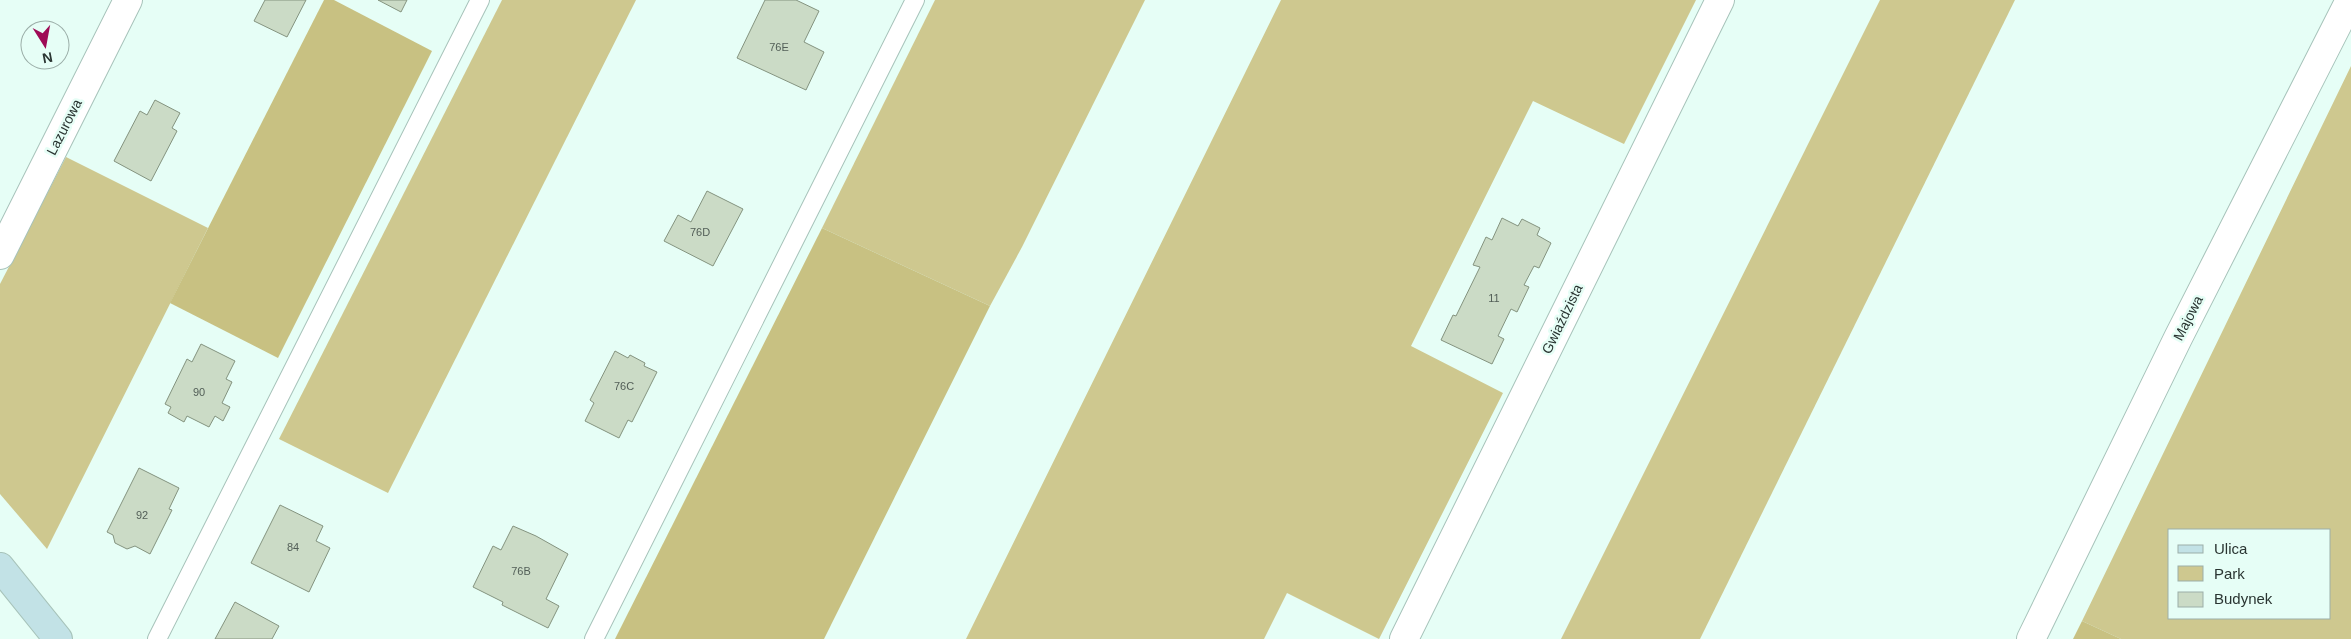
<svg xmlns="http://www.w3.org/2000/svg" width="2351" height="639" font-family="Helvetica,sans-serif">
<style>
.green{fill:#cec88f;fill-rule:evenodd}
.forest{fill:#c8c182}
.building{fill:#cbdbc6;stroke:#84937f}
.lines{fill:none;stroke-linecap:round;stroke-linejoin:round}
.service-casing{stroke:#a7c3ba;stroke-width:20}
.minor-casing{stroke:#a7c3ba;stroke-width:30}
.secondary-casing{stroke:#a7c3ba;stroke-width:30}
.service{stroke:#fff;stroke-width:18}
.minor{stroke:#fff;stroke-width:28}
.secondary{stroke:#c2e2e6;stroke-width:28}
.labels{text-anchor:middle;stroke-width:5;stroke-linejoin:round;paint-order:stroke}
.number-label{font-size:11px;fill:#525e57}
.street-label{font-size:14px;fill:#2a3532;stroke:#e6fef6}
</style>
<rect width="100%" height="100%" fill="#e6fef6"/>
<!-- green -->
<g class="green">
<polygon points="502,0 636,0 388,493 279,439"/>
<polygon points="935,0 1145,0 1022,247 990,306 822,228"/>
<polygon points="1281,0 1696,0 1624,144 1533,101 1411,346 1503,393 1379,639 1287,593 1264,639 966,639"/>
<polygon points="1880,0 2015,0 1700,639 1561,639"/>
<path d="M 2351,66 L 2351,639 L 2121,639 L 2082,621 ZM 2170,530 L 2330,530 L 2330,618 L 2170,618 Z"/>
<polygon points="66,157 208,228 47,549 0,494 0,284"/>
</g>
<!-- forest -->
<g class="forest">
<polygon points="324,0 334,0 432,51 278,358 170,303"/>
<polygon points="822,228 990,306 824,639 615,639"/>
<polygon points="2082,621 2121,639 2073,639"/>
</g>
<!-- building -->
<g class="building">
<polygon points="265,0 306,0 287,37 254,21"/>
<polygon points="378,0 407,0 401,12"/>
<polygon points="765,0 796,0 819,11 804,42 824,52 806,90 737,58"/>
<polygon points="155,100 180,113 172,128 177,131 151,181 114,161 140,111 147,115"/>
<polygon points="707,191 743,209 713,266 664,241 678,215 691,222"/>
<polygon points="1502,218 1518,226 1522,219 1540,228 1537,235 1551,243 1539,268 1534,266 1524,285 1529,287 1517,312 1511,309 1498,336 1504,339 1492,364 1441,340 1453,315 1456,316 1480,267 1473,265 1486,237 1492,240"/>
<polygon points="201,344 235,361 226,379 232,382 222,403 230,407 223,421 215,416 209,427 187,416 184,422 168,413 171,407 165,404 187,359 192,362"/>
<polygon points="615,351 628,358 630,355 645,363 644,366 657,372 632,422 628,420 619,438 585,421 594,403 590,400"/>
<polygon points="139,468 179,488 169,509 172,510 150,554 135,546 127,549 115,543 113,535 107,532"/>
<polygon points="280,505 323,526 316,541 330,548 309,592 251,563"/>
<polygon points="513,526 536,536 568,554 546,599 559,606 548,628 502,605 503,602 473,587 493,546 501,550"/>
<polygon points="235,602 279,626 272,639 215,639"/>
</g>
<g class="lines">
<!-- service casing -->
<g class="service-casing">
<g id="service">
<polyline points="157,639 480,0"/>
<polyline points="594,639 915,0"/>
</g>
</g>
<!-- minor casing -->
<g class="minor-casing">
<g id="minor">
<polyline points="0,255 128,0"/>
<polyline points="1404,639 1720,0"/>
<polyline points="2031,639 2178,338 2350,0"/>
</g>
</g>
<!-- secondary casing -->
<g class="secondary-casing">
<polyline id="secondary" points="0,567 58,639"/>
</g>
<!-- service -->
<use href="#service" class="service"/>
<!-- minor -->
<use href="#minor" class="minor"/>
<!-- secondary -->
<use href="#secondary" class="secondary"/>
</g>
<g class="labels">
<!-- number labels -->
<g class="number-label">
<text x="779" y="51">76E</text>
<text x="700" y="236">76D</text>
<text x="1494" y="302">11</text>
<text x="624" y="390">76C</text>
<text x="199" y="396">90</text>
<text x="142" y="519">92</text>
<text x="293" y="551">84</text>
<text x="521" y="575">76B</text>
</g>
<!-- street labels -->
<g class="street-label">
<text transform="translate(64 127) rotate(-63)" y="5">Lazurowa</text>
<text transform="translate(2188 318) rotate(-63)" y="5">Majowa</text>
<text transform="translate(1562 319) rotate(-64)" y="5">Gwiaździsta</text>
</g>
</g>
<!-- legend -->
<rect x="2168" y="529" width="162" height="90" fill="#e6fef6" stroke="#9baea8"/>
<rect x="2178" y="545" width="25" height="8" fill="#c2e2e6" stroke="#9baea8"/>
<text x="2214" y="554" font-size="15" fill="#2a3532">Ulica</text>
<rect x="2178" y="566" width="25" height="15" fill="#cec88f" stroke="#9baea8"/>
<text x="2214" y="579" font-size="15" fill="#2a3532">Park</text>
<rect x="2178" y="592" width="25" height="15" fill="#cbdbc6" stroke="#9baea8"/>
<text x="2214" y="604" font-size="15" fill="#2a3532">Budynek</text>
<!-- north arrow -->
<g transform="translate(45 45) rotate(169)"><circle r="24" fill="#e6fef6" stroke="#9baea8"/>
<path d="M0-4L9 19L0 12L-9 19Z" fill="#9e0b56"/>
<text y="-8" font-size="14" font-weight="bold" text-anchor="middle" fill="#2a3532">N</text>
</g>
</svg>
